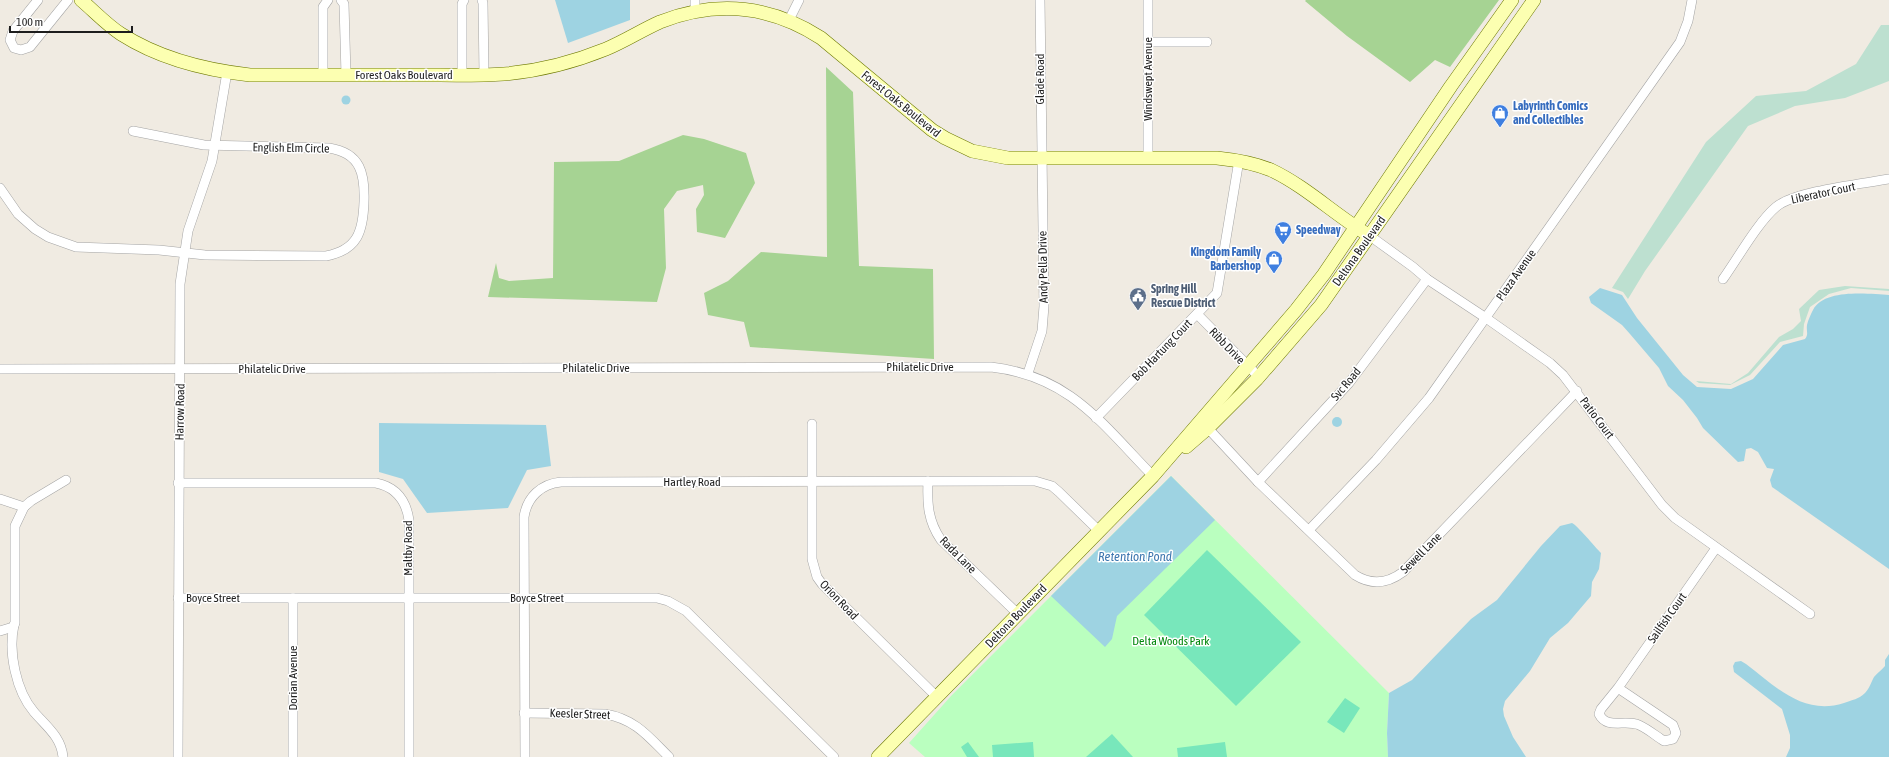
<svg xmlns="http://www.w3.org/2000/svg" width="1889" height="757" font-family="'Asap Condensed',sans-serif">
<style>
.forest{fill:#a6d393}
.wetland{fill:#bde0d0}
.park{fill:#baffbf}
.pitch{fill:#78e7bb}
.water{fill:#9ed3e2}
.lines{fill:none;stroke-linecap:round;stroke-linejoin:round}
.street-casing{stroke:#a4a4a4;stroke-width:10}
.secondary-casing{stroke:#6d7900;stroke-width:14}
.street{stroke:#fff;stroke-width:9}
.secondary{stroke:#fcffb1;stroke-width:13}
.labels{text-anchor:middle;stroke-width:3;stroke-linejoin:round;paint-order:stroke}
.street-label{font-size:12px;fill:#1d1d1d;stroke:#fff}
.shop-label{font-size:12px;font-weight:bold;fill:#366cbe;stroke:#fff;text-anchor:start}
.service-label{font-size:12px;font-weight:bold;fill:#4e5e75;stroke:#fff;text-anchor:start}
.park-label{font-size:12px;fill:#00870b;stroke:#fff}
.water-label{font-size:13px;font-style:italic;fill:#3e77af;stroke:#fff}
</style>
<rect width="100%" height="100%" fill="#f0ebe2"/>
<!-- forest -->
<g class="forest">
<polygon points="1306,0 1499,0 1450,67 1435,60 1410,82 1347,36 1305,1"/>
<polygon points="826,67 853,92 859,266 933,269 934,359 750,347 744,322 708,315 704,293 728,281 761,252 827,257"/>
<polygon points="683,135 704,139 746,153 755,183 725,238 697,232 696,209 704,195 703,185 677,191 664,209 666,268 657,302 488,297 496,263 499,278 509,281 553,278 554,162 619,161"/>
</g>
<!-- wetland -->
<g class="wetland">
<polygon points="1881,25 1889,25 1889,81 1845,98 1795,106 1748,126 1645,271 1628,299 1623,292 1612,288 1706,142 1756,96 1806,91 1856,64"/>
<polygon points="1845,286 1889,289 1889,291 1851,288 1829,294 1810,307 1804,324 1803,336 1780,342 1750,375 1730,385 1699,383 1696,381 1731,384 1748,373 1779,337 1793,329 1801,321 1799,309 1819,290"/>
</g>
<!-- park -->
<polygon class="park" points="1171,476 1389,693 1387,733 1388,757 925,757 909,743 951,696"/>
<!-- pitch -->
<g class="pitch">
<polygon points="1207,550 1301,642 1236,706 1144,615"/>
<polygon points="1345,698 1360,708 1344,733 1327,722"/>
<polygon points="1112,734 1133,757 1086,757"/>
<polygon points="968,742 979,757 967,757 961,747"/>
<polygon points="1033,742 1034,757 993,757 992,745"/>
<polygon points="1225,742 1227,757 1178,757 1177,748"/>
</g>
<!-- water -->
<g class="water">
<polygon points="555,0 630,0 630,20 568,43"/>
<circle cx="346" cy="100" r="4.5"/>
<path d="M 1600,288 L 1622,295 L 1637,318 L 1683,375 L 1697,387 L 1731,389 L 1753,379 L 1783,345 L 1805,339 C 1809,334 1806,331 1807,325 C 1808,320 1811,314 1813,310 C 1824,288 1870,294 1889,295 L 1889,569 L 1772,487 L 1770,480 L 1774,469 L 1767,468 L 1758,452 L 1751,448 L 1746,449 L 1744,461 L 1738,462 L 1703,428 L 1697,418 L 1683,400 L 1668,386 L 1659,368 L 1630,334 L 1622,325 L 1591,303 L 1589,297 Z"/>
<circle cx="1337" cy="422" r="5"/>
<polygon points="379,423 546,425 551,466 527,470 508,508 427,513 403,479 379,472"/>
<polygon points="1171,476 1215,520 1117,616 1112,639 1105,647 1051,596"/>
<path d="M 1572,523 C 1578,526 1594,546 1601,553 L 1599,569 L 1592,582 L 1591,596 L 1568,623 L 1550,638 L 1530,671 L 1505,701 L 1503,709 L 1504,716 L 1513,737 L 1526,757 L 1388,757 L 1387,733 L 1389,693 L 1412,680 L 1471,619 L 1497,600 L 1541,546 L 1560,526 Z"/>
<path d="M 1889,654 L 1889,757 L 1786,757 L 1790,748 L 1790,735 L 1782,709 L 1734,672 L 1733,666 L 1735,662 L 1741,661 L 1746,664 C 1775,686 1803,716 1844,703 C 1852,700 1859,699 1865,693 C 1870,688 1871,682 1874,677 C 1877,673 1882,670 1885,666 L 1885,660 Z"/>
</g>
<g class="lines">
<!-- street casing -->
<g class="street-casing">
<g id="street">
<polyline points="38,0 13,31 10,40 14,48 21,50 30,47 68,0"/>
<polyline points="341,0 344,4 346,75"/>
<polyline points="482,0 483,3 484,74"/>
<polyline points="695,0 695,10"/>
<polyline points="1148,0 1148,158"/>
<polyline points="789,20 799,0"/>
<polyline points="1148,42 1207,42"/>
<polyline points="323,75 323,7 328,0"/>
<polyline points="462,75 462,4 464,0"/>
<path d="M 0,188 L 18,214 L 35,229 L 48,237 L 76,247 L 159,250 L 205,255 L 326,256 C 358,250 363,231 364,202 C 365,174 361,153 329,148 L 204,145 L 133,131"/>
<polyline points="1370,236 1413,267 1427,279 1486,318 1550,363 1563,375 1662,505 1675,518 1810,614"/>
<path d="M 1723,279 C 1738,258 1758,222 1776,207 C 1795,191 1862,184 1889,179"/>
<polyline points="1197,314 1259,377"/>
<path d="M 0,369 L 991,367 C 1070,376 1101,423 1153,476"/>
<polyline points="1028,373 1042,331 1044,306 1040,0"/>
<polyline points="1096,418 1217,293 1239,160"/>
<polyline points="812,424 812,559 817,577 822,584 937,697"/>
<path d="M 1204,424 L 1258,482 L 1355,575 C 1371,585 1387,584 1403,572 L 1577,391"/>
<path d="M 928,481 C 927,504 928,521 941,540 L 1018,614"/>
<polyline points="1258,482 1349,383 1427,279"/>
<path d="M 178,483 L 376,483 C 396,487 406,500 409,520 L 409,757"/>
<polyline points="0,499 24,507 31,501 66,480"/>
<polyline points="1309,530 1376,460 1429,398 1680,42 1688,21 1692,0"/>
<polyline points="178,598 657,598 668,601 686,611 834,757"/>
<path d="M 14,625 C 8,652 16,691 34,712 C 47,727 61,737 63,757"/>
<polyline points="0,631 13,627 15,623 15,526 24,507"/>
<path d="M 1618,688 L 1673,725 L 1676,733 L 1673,739 L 1664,741 C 1656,736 1648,729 1639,725 C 1625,719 1607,730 1599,714 L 1601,709 L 1618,688 L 1716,548"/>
<path d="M 524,713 L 605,714 C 635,719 648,736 669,757"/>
<polyline points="178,757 180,284 188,231 212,161 227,72"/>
<polyline points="293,757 293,598"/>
<path d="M 525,757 L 524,517 C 527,497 541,484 561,482 L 1035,481 L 1052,486 L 1059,492 L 1099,531"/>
</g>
</g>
<!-- secondary casing -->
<g class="secondary-casing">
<g id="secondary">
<path d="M 81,0 C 94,11 107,25 121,34 C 160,59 205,70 250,75 C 306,75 363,75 419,75 C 447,75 476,76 504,74 C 539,71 574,62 606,49 C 625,41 642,30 660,22 C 716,0 770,5 821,38 L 932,130 L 945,138 L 972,151 L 1008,158 L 1217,158 C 1236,160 1254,163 1271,170 C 1307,187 1336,216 1370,236"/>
<polyline points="1186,447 1208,428 1257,379 1321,305 1534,0"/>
<polyline points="878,757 1153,476 1296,310 1324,274 1451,86 1512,0"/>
</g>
</g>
<!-- street -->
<use href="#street" class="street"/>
<!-- secondary -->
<use href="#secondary" class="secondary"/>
</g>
<!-- icons -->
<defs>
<g id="shop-pin" transform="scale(0.9)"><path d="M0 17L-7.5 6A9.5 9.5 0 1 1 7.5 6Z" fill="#3f7fe0" stroke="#fff"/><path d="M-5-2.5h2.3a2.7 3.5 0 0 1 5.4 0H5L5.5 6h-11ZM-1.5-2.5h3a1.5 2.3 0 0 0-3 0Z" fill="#fff"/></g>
<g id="supermarket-pin" transform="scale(0.9)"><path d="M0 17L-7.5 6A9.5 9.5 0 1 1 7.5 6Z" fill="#3f7fe0" stroke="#fff"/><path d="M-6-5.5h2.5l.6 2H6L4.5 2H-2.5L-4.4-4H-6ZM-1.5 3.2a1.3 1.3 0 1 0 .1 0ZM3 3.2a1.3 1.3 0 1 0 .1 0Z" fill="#fff"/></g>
<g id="civic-pin" transform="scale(0.9)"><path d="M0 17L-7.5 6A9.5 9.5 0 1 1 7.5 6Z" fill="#5c6f8a" stroke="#fff"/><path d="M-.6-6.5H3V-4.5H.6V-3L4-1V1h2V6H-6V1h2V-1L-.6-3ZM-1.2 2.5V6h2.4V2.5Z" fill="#fff"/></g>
</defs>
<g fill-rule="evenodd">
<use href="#shop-pin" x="1500" y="113"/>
<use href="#supermarket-pin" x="1283" y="230"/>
<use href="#shop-pin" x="1274" y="259"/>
<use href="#civic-pin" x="1138" y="296"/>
</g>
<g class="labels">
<!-- street labels -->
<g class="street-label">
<text x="404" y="79">Forest Oaks Boulevard</text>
<text transform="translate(1040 79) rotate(-90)" y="4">Glade Road</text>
<text transform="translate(1148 79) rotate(-90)" y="4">Windswept Avenue</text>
<text transform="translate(901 104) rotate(39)" y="4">Forest Oaks Boulevard</text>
<text transform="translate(291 148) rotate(1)" y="4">English Elm Circle</text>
<text transform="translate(1823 193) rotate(-12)" y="4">Liberator Court</text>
<text transform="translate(1359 251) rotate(-55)" y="4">Deltona Boulevard</text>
<text transform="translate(1043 267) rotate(-91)" y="4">Andy Pella Drive</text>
<text transform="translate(1516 275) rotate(-55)" y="4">Plaza Avenue</text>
<text transform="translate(1227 346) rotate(46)" y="4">Ribb Drive</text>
<text transform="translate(1162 350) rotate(-46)" y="4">Bob Hartung Court</text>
<text x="920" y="371">Philatelic Drive</text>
<text x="596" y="372">Philatelic Drive</text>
<text x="272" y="373">Philatelic Drive</text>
<text transform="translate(1346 384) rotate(-50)" y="4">Svc Road</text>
<text transform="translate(180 412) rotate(-89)" y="4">Harrow Road</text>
<text transform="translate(1597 418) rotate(53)" y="4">Patio Court</text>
<text x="692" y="486">Hartley Road</text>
<text transform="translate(408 548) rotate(-90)" y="4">Maltby Road</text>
<text transform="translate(1421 553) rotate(-45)" y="4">Sewell Lane</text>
<text transform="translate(958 555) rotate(45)" y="4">Rada Lane</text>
<text x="213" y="602">Boyce Street</text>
<text x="537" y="602">Boyce Street</text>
<text transform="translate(839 600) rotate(46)" y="4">Orion Road</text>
<text transform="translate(1016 616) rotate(-46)" y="4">Deltona Boulevard</text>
<text transform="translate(1667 618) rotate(-55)" y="4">Sailfish Court</text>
<text transform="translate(293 678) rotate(-90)" y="4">Dorian Avenue</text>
<text transform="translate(580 714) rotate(2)" y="4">Keesler Street</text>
</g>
<!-- shop labels -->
<g class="shop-label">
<text x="1513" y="110">Labyrinth Comics<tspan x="1513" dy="14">and Collectibles</tspan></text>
<text x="1296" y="234">Speedway</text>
<text x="1261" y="256" text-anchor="end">Kingdom Family<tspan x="1261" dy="14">Barbershop</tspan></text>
</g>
<!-- service labels -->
<g class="service-label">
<text x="1151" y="293">Spring Hill<tspan x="1151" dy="14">Rescue District</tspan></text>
</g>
<!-- park labels -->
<g class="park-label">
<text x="1171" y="645">Delta Woods Park</text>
</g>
<!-- water labels -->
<g class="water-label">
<text x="1135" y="561">Retention Pond</text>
</g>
</g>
<!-- scale -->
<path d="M10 26v6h122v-6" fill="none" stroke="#1d1d1d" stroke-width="2"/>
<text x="16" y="26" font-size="12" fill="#1d1d1d" stroke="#ffffff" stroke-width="3" paint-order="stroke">100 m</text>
</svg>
